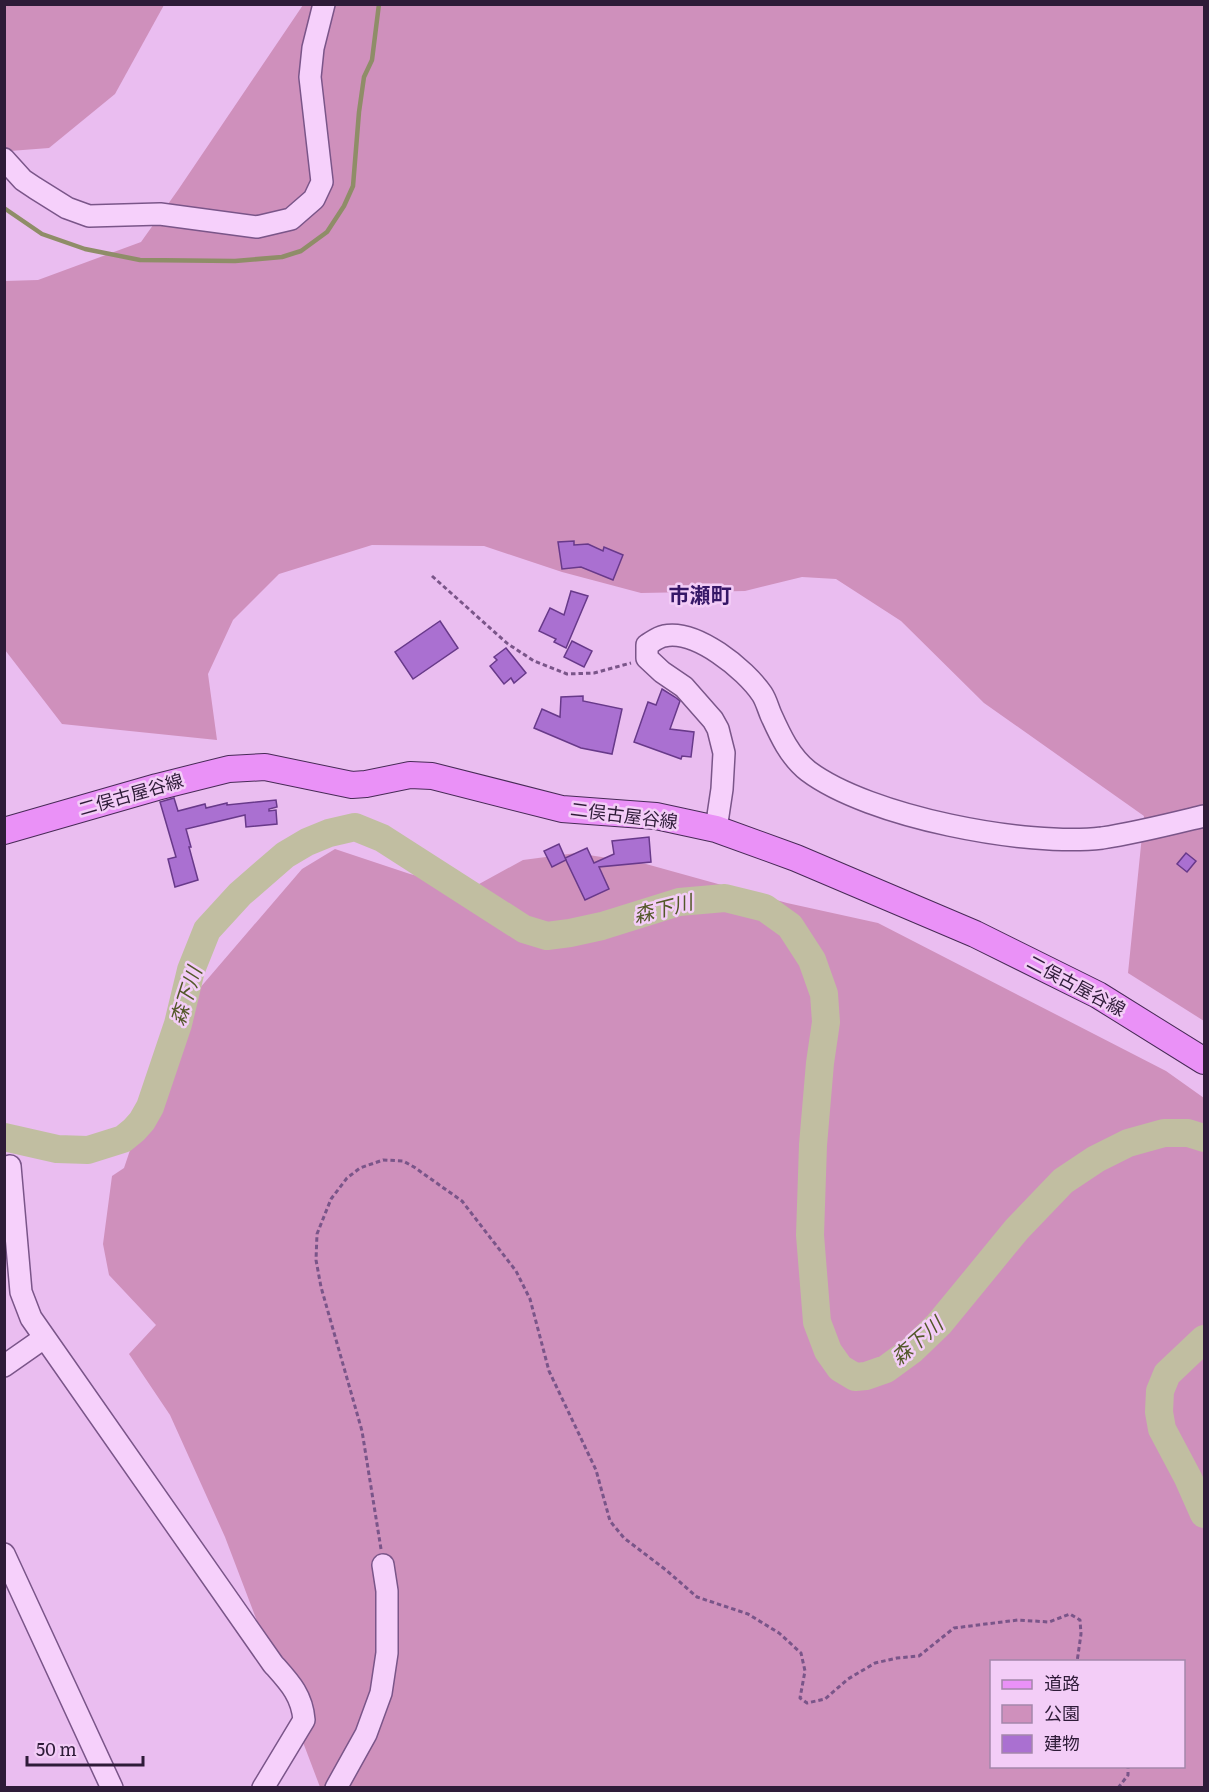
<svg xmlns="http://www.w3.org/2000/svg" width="1209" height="1792" font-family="Literata,'Noto Sans JP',serif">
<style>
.green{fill:#cf90bc;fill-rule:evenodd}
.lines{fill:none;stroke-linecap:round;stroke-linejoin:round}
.stream{stroke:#8f8d68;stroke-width:4.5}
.river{stroke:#c1bea1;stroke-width:28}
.building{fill:#aa70d1;stroke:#68398a;stroke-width:1.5}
.minor-casing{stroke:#7a5589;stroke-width:24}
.major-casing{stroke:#472a56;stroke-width:28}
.path{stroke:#7a5589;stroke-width:3;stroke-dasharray:4.5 3;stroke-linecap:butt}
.minor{stroke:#f6d0fb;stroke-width:21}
.major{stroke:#ea91f7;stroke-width:26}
.labels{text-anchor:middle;stroke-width:5;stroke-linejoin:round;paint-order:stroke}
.street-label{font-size:18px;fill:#2e1b38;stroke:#f3cdf7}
.water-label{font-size:20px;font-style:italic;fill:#535829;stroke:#f3cdf7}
.quarter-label{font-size:21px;font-weight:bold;fill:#361767;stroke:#f3cdf7}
</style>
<rect width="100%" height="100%" fill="#eabdf0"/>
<!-- green -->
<g class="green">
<polygon points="4,5 164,5 115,94 49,148 10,151 4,149"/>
<polygon points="303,5 1204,5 1204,1021 1128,973 1144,816 984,703 901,621 836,579 802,577 745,591 641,593 562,572 484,546 372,545 279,574 233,620 208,674 217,740 62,724 5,650 5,281 38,280 141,242 178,190"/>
<path d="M 335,849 L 410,874 L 470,889 L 523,860 L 576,853 L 646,864 L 787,903 L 878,923 L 1166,1071 L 1204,1098 L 1204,1787 L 320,1787 L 225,1537 L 170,1415 L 129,1354 L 156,1325 L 109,1275 L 103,1244 L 112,1176 L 124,1168 L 175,1017 L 302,869 ZM 992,1662 L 1184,1662 L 1184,1766 L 992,1766 Z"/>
</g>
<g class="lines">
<!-- stream -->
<polyline class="stream" points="4,208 42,234 85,249 140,260 235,261 282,257 301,251 327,232 344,206 353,186 359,112 364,77 372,60 379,4"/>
<!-- river -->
<g class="river">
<polyline points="4,1137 57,1149 88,1150 123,1139 134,1130 142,1121 150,1107 178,1024 191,970 207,930 240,894 285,855 307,842 329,833 355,827 382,838 524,929 547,936 570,933 602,926 679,902 725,898 765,908 790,926 812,960 824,994 826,1022 820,1063 813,1145 810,1235 817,1322 828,1351 840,1368 855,1377 866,1376 886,1369 912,1350 939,1324 1017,1229 1063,1181 1096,1159 1128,1143 1164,1133 1188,1133 1204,1138"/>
<polyline points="1204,1339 1167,1374 1160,1391 1159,1412 1162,1429 1188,1478 1204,1514"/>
</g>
</g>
<!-- building -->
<g class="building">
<polygon points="574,541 574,545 588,544 603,551 604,547 623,555 613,580 581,567 562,569 558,542"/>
<polygon points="571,591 588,596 566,648 554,642 556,639 539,631 550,608 564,615"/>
<polygon points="440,621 458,648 413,679 395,652"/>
<polygon points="572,641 592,651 584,667 564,657"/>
<polygon points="506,648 526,673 514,683 511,678 504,684 490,666 497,660 494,657"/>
<polygon points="662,689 675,697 680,701 670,729 694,732 691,757 682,756 681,759 634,742 648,702 656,705"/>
<polygon points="583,696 583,701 622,709 612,754 581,748 534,728 542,709 560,717 561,697"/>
<polygon points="174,798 178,811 205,804 206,808 227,803 227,805 276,800 277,807 269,809 269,811 276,810 277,824 246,827 245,815 186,829 191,847 189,847 198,880 175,887 168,859 176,857 160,802"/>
<polygon points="649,837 651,862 599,867 609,889 585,900 565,858 587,848 594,863 614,854 612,841"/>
<polygon points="559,844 566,860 552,867 544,851"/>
<polygon points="1186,853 1196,861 1187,872 1177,864"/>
</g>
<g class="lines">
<!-- minor casing -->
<g class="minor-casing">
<g id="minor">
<polyline points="4,159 23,180 35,188 67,208 89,216 160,214 257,227 291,219 314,199 322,182 310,77 313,48 324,4"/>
<path d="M 716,829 L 722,789 L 724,753 L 718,729 L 713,720 L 684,687 L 662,672 L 647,658 L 647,645 C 652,642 658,637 664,636 C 696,629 745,669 762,694 C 766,700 768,708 771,715 C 780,735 790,757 808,771 C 869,817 1027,847 1102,838 C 1136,833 1171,824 1204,816"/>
<path d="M 10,1166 L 21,1292 L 31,1318 L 273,1664 C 289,1682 302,1695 304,1720 L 263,1788"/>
<polyline points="4,1366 44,1338"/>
<polyline points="4,1554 112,1788"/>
<polyline points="336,1788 366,1734 381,1693 387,1653 387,1591 383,1565"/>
</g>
</g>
<!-- major casing -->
<g class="major-casing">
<polyline id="major" points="4,831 157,787 229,769 265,767 352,785 366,784 410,775 432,776 562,809 656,816 716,829 796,858 975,934 1098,995 1204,1061"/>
</g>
<!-- path -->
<g class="path">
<polyline points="432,576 508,644 534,661 567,674 594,673 631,663"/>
<polyline points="381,1549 362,1431 321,1287 316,1260 317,1234 331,1199 347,1178 360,1168 383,1160 403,1161 414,1167 462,1201 516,1271 530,1299 549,1371 596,1470 610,1521 624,1538 666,1570 697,1597 748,1614 779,1633 801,1653 805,1671 800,1698 807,1703 825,1699 848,1679 875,1663 897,1658 919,1656 954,1628 1018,1620 1049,1622 1070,1614 1080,1620 1081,1634 1077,1662"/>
<polyline points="1118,1788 1128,1775 1128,1766"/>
</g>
<!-- minor -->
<use href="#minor" class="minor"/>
<!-- major -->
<use href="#major" class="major"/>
</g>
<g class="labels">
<!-- street labels -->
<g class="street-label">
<text transform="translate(131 795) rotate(-16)" y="6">二俣古屋谷線</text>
<text transform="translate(624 816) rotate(7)" y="6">二俣古屋谷線</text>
<text transform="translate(1076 986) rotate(28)" y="6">二俣古屋谷線</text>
</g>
<!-- water labels -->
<g class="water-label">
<text transform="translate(663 909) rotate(-14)" y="7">森下川</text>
<text transform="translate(186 996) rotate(-72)" y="7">森下川</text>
<text transform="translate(917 1341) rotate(-41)" y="7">森下川</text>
</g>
<!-- quarter labels -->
<g class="quarter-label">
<text x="700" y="603">市瀬町</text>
</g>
</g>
<!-- border -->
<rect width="1209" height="1792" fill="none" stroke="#2e1b38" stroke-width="12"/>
<!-- legend -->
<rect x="990" y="1660" width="195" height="108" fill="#f3cdf7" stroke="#a486ab" stroke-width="1.5"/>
<rect x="1002" y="1680" width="30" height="9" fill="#ea91f7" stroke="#a486ab" stroke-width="1.5"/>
<text x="1044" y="1690" font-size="18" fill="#2e1b38">道路</text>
<rect x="1002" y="1705" width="30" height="18" fill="#cf90bc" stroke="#a486ab" stroke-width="1.5"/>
<text x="1044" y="1720" font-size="18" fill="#2e1b38">公園</text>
<rect x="1002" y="1735" width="30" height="18" fill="#aa70d1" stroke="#a486ab" stroke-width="1.5"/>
<text x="1044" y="1750" font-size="18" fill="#2e1b38">建物</text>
<!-- scale -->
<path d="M27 1756v9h116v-9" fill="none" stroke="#2e1b38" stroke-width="3"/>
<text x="36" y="1756" font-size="18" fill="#2e1b38" stroke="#f3cdf7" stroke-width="4.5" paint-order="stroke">50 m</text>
</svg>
